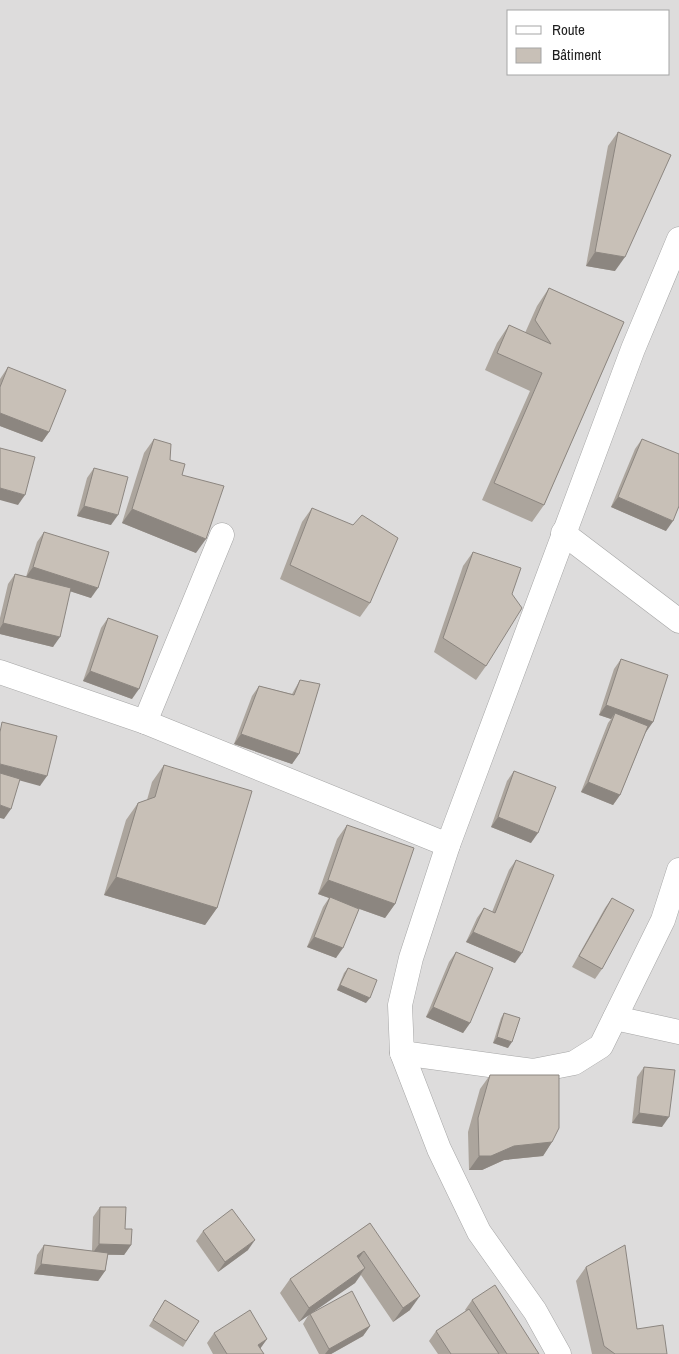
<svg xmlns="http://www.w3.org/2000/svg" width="679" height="1354" font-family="'Archivo Narrow',sans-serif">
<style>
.residential{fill:#dddcdc;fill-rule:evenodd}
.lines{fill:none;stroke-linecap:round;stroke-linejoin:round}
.street-casing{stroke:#a6a6a6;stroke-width:25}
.street{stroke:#fff;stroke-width:24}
.wall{fill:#aca59d}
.shaded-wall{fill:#8c8680}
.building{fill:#c8c0b7;stroke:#8c8680}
</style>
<rect width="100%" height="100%" fill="#f0ede4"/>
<!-- residential -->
<path class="residential" d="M 0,0 L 679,0 L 679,1354 L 0,1354 ZM 508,11 L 668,11 L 668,74 L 508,74 Z"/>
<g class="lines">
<!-- street casing -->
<g class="street-casing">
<g id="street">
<polyline points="563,533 679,621"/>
<polyline points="0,672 145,722 448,845"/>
<polyline points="145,722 222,535"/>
<polyline points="615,1018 679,1032"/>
<polyline points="402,1053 533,1071 574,1063 601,1046 663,920 679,870"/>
<polyline points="559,1354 535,1311 479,1232 439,1149 402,1053 400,1005 411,958 448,845 633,349 679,239"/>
</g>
</g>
<!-- street -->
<use href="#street" class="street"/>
</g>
<!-- wall -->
<g class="wall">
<polygon points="618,132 615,271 586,266 608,146"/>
<polygon points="549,288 624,322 544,505 532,522 482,500 530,391 485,370 497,343 509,325 525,333 537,306"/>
<polygon points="8,367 49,432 42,442 0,426 0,379"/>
<polygon points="154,439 170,460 196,553 122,523 144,453"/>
<polygon points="642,439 666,531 611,507 635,449"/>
<polygon points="94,468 111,525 77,516 87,478"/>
<polygon points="312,508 370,603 360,617 280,579 302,522"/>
<polygon points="44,532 91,598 70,591 53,647 0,634 0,618 8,584 15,574 26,577 37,542"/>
<polygon points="473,552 486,666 476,680 434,652 463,566"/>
<polygon points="108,618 132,699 83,681 101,628"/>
<polygon points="621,659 653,722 647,729 620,795 613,805 581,792 608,723 611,719 599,715 614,669"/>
<polygon points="300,680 299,754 292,764 234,744 252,696 259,686 292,694"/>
<polygon points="164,765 217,908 205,925 104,895 126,820 138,803 147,800 152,782"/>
<polygon points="514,771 531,843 491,827 507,781"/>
<polygon points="347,825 395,904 385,918 351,906 336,958 307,947 323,907 329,898 318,894 337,839"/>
<polygon points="516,860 515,963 466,942 477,918 484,908 492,912 509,870"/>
<polygon points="612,898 602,969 595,979 572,967 605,908"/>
<polygon points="456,952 470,1023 463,1033 426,1017 449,962"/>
<polygon points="348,968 366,1003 337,990 344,973"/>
<polygon points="504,1013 508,1048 493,1043 501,1018"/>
<polygon points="644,1067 662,1127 632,1123 637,1077"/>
<polygon points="490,1075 552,1142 543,1156 504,1160 482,1170 469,1170 468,1132 480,1089"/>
<polygon points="100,1207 125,1229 131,1245 124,1255 108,1255 105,1271 98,1281 34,1274 37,1255 44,1245 92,1251 93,1217"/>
<polygon points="370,1223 410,1310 393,1322 361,1275 355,1283 310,1313 370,1326 363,1336 331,1354 319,1354 303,1324 309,1314 299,1322 280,1293 290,1279"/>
<polygon points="203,1231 248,1250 218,1272 196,1241"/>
<polygon points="586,1267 637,1329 667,1354 592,1354 576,1281"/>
<polygon points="165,1300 199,1321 183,1347 149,1326"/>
<polygon points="472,1300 539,1354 438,1354 429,1341 436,1331 466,1311 465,1310"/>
<polygon points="214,1333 267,1339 260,1348 264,1354 213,1354 207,1343"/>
</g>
<!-- shaded-wall -->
<g class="shaded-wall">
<polygon points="595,252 625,257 615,271 586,266"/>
<polygon points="0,413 49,432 42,442 0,426"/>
<polygon points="0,488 25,495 18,505 0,500"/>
<polygon points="618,497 673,521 666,531 611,507"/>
<polygon points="84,506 118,515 111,525 77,516"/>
<polygon points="132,509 206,539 196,553 122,523"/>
<polygon points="33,567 98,588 91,598 26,577"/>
<polygon points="3,623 60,637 53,647 0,634 0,628"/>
<polygon points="90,671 139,689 132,699 83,681"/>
<polygon points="606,705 653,722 646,732 615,713 611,719 599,715"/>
<polygon points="241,734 299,754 292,764 234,744"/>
<polygon points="0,764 47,776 40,786 0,775"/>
<polygon points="588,782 620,795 613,805 581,792"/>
<polygon points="0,805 11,809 4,819 0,818"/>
<polygon points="498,817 538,833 531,843 491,827"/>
<polygon points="116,877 217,908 205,925 104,895"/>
<polygon points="328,880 395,904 385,918 318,894"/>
<polygon points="473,932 522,953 515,963 466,942"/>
<polygon points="314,937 343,948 336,958 307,947"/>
<polygon points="340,985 370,998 366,1003 337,990"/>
<polygon points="433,1007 470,1023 463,1033 426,1017"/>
<polygon points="497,1037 512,1042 508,1048 493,1043"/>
<polygon points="639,1113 669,1117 662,1127 632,1123"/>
<polygon points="552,1142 543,1156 504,1160 482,1170 469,1170 479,1156 514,1146"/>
<polygon points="255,1240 248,1250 218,1272 225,1262"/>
<polygon points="99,1244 131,1245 124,1255 92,1254"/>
<polygon points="364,1251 354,1265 357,1256"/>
<polygon points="41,1264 105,1271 98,1281 34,1274"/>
<polygon points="365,1268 355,1283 299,1322 309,1308"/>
<polygon points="420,1296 410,1310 393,1322 403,1308"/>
<polygon points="370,1326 363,1336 331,1354 325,1354 329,1349"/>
<polygon points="267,1339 260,1349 258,1345"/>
</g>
<!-- building -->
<g class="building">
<polygon points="618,132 671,155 625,257 595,252"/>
<polygon points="549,288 624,322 544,505 494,483 542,373 497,353 509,325 551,344 535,320"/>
<polygon points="8,367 66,390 49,432 0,413 0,387"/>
<polygon points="154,439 171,444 170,460 185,464 182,475 224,486 206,539 132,509"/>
<polygon points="642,439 679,454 679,506 673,521 618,497"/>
<polygon points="0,448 35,457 25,495 0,488"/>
<polygon points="94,468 128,477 118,515 84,506"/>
<polygon points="312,508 353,525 362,515 398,538 370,603 290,565"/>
<polygon points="44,532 109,552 98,588 33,567"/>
<polygon points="473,552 521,568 512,594 522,608 486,666 443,638"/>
<polygon points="15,574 71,588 60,637 3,623"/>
<polygon points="108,618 158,636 139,689 90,671"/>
<polygon points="621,659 668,675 653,722 606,705"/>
<polygon points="300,680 320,684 299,754 241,734 259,686 294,695"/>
<polygon points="615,713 648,726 620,795 588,782"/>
<polygon points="2,722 57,736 47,776 0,764 0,732"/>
<polygon points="164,765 252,791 217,908 116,877 138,803 155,797"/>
<polygon points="514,771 556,787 538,833 498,817"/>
<polygon points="0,773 20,779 11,809 0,805"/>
<polygon points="347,825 414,848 395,904 328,880"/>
<polygon points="516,860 554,875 522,953 473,932 484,908 495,913"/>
<polygon points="330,897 359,909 343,948 314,937"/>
<polygon points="612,898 634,910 602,969 579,956"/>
<polygon points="456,952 493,968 470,1023 433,1007"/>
<polygon points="348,968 377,980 370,998 340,985"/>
<polygon points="504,1013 520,1018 512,1042 497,1037"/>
<polygon points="644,1067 675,1070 669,1117 639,1113"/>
<polygon points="490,1075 559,1075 559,1128 552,1142 514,1146 491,1156 479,1156 478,1118"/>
<polygon points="100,1207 126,1207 125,1229 132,1229 131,1245 99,1244"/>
<polygon points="232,1209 255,1240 225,1262 203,1231"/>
<polygon points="370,1223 420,1296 403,1308 364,1251 357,1256 365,1268 309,1308 290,1279"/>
<polygon points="44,1245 108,1253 105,1271 41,1264"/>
<polygon points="625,1245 637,1329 663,1325 667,1354 615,1354 604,1346 586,1267"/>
<polygon points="495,1285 539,1354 507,1354 472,1300"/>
<polygon points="352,1291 370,1326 329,1349 310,1314"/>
<polygon points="165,1300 199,1321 186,1341 153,1320"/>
<polygon points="469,1309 499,1354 451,1354 436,1331"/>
<polygon points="250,1310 267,1339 258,1345 264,1354 227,1354 214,1333"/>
</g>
<!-- legend -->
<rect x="507" y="10" width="162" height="65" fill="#ffffff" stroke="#a5a5a5"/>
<rect x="516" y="26" width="25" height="8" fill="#ffffff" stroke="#a5a5a5"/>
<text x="552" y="35" font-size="15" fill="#1f1f1f">Route</text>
<rect x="516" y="48" width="25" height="15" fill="#c8c0b7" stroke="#a5a5a5"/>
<text x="552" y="60" font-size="15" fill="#1f1f1f">Bâtiment</text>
</svg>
